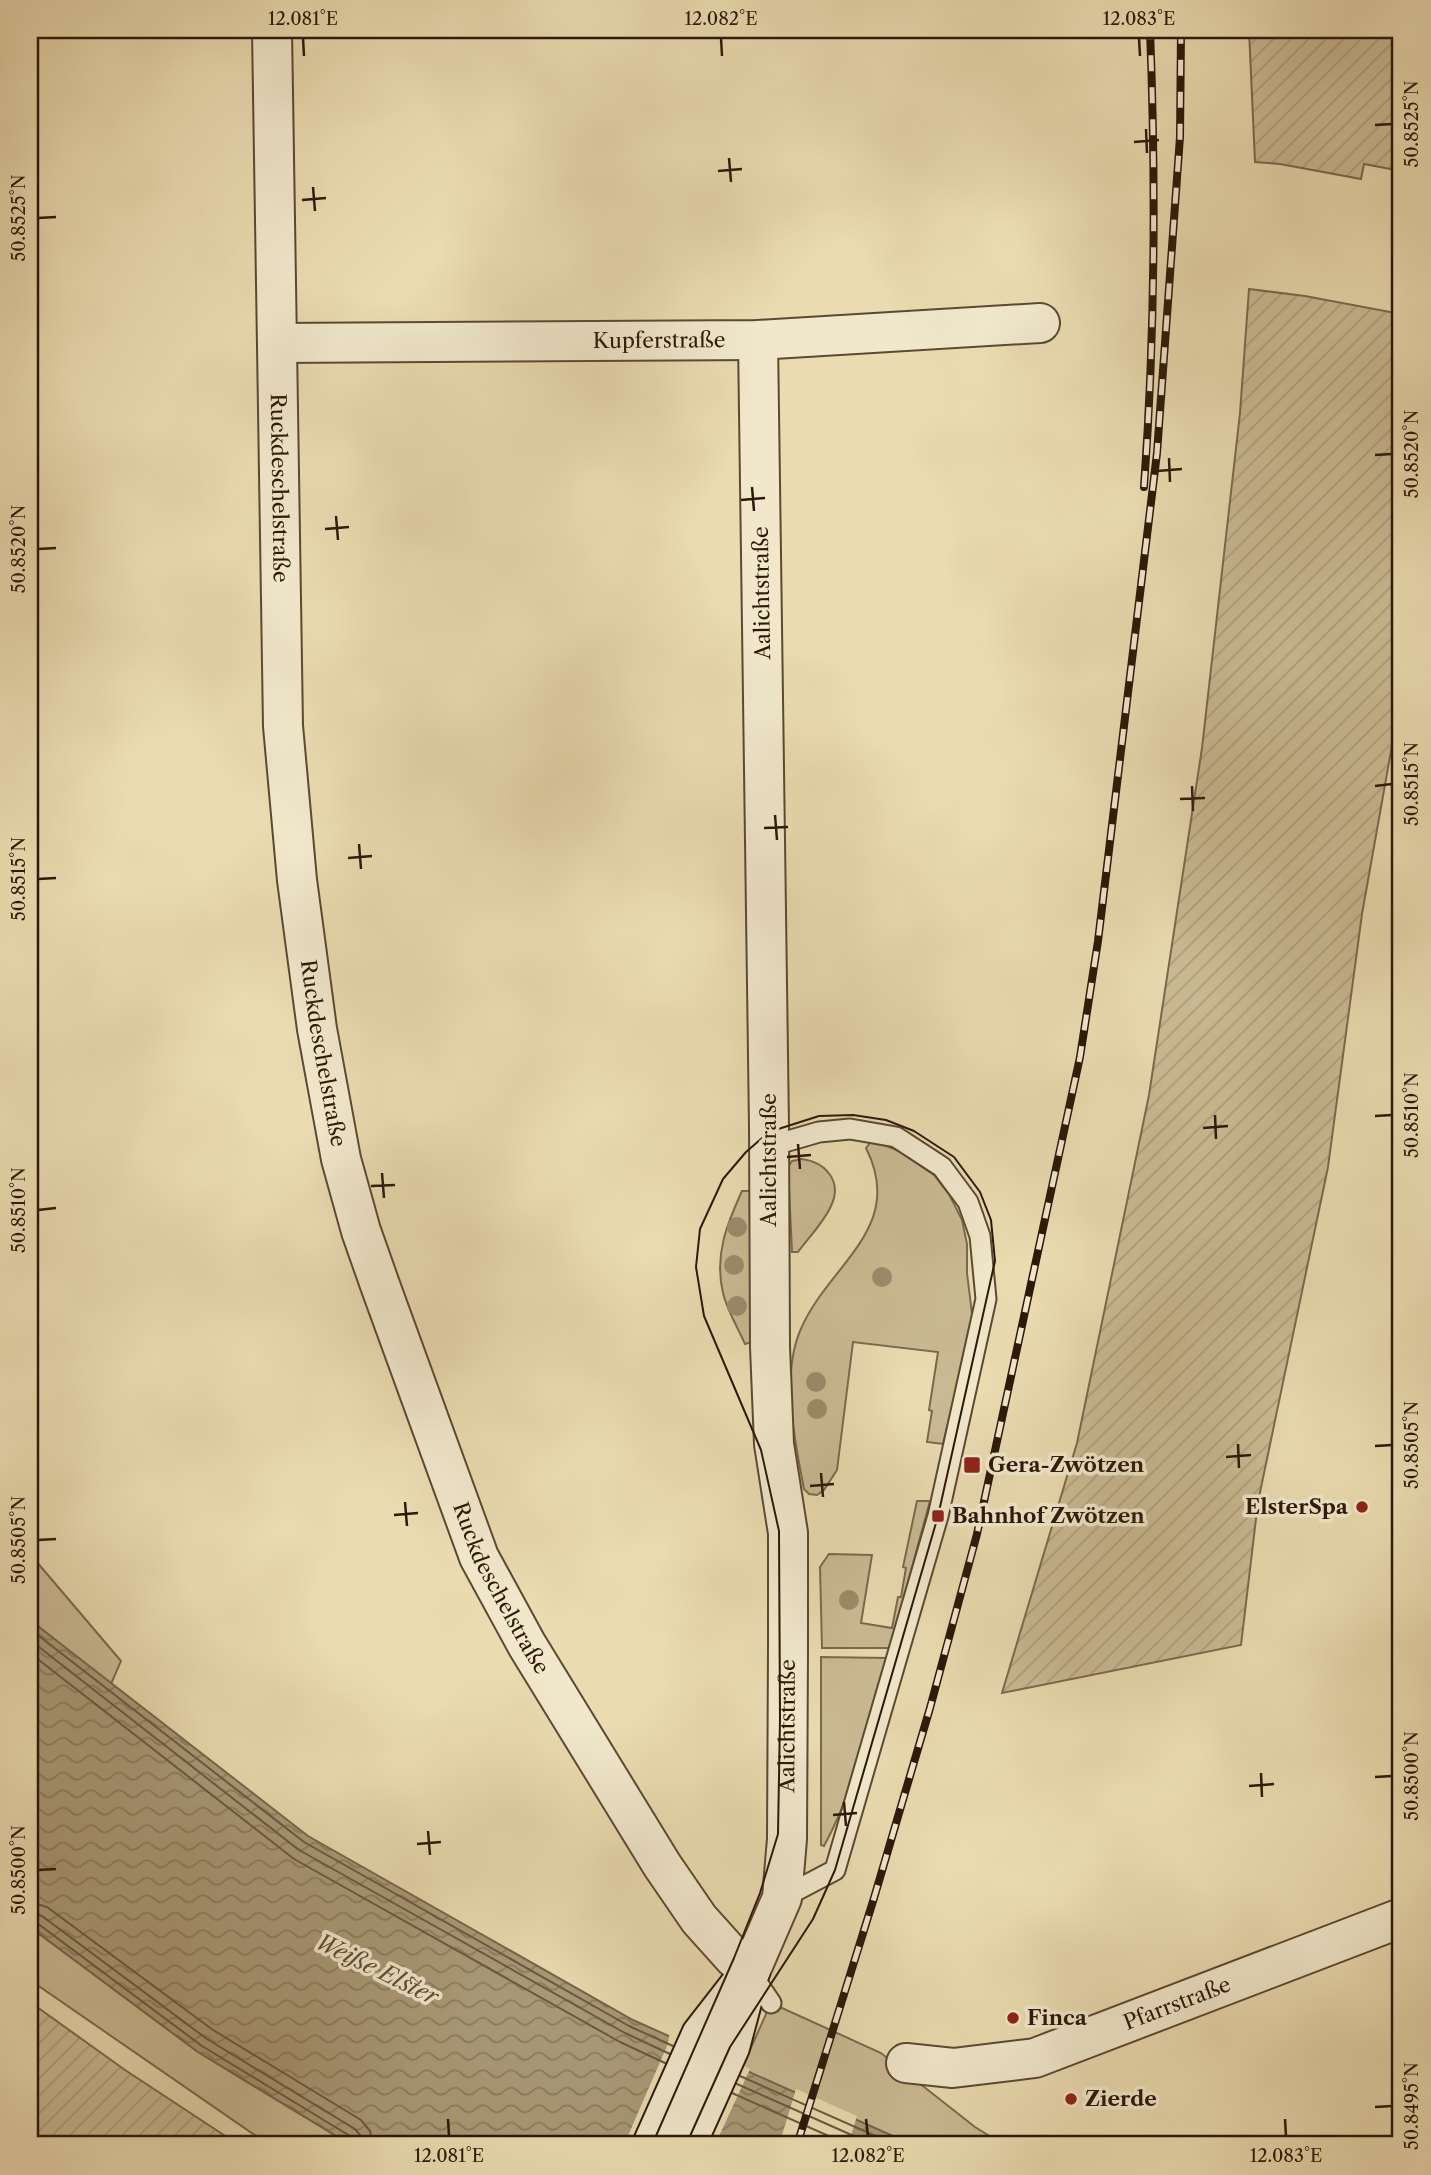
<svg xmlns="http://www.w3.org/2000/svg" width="1431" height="2175" font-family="'Libre Caslon Text',serif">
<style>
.green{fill:#caba93;stroke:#7b694e;stroke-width:2}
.garden{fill:url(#garden-furrows);stroke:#7b694e;stroke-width:2}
.water{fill:url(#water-waves);stroke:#77654b;stroke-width:2}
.pier{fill:#eadbb0}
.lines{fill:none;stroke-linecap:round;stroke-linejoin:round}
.shore{stroke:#6a5840;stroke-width:2}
.service-casing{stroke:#5c4932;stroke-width:23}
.minor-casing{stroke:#5c4932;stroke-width:42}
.secondary-casing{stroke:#2c1808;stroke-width:42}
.service{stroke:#f1e8cc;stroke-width:19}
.minor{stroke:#f1e8cc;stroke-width:38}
.secondary{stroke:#f1e8cc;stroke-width:38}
.tram{stroke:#2c1808;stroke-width:2}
.rail-casing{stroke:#2c1808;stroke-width:8}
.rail{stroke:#f1e8cc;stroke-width:5;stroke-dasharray:16;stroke-linecap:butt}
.tree{fill:#9b8b6b}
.ticks{fill:none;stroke:#2c1808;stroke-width:2.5}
.poi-dot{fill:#8f2418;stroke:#f1e8cc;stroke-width:2.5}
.labels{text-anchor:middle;stroke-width:7;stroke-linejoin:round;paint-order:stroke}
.street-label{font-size:21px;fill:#2c1808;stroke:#f1e8cc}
.poi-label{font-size:21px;font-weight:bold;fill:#2c1808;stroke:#f1e8cc;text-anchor:start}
.water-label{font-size:23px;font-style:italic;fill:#5e4c34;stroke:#f1e8cc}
.neatline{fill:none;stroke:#2c1808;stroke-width:2.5}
.ticks-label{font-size:18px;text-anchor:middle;fill:#2c1808}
</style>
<defs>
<pattern id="garden-furrows" width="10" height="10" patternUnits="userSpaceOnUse" patternTransform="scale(1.75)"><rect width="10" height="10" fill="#caba93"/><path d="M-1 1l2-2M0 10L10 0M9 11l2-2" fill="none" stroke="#ae9f7d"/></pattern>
<pattern id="water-waves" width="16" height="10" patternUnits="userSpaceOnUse" patternTransform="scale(1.75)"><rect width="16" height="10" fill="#a99977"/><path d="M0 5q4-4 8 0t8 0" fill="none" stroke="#8a7c60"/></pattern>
</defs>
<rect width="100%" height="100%" fill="#eadbb0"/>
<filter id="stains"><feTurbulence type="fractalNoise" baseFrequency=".00286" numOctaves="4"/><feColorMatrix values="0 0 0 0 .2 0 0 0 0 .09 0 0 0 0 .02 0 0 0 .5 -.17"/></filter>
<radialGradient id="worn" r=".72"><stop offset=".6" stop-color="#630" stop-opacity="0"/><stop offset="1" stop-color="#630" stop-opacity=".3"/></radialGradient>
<!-- green -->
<g class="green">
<path d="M 877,1142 L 899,1151 L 934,1175 L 950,1196 L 962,1220 L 967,1244 L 967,1273 L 973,1322 L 943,1444 L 927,1442 L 932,1411 L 929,1410 L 938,1352 L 853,1342 L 837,1470 L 824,1490 L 817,1495 L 809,1494 L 804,1489 C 795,1443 781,1376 800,1331 C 827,1265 907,1229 866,1148 L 870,1143 Z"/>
<path d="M 802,1159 C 825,1162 843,1181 831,1206 C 824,1222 809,1237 798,1252 L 792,1252 L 788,1167 L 792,1161 Z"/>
<path d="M 742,1191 L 749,1191 L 752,1195 L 752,1342 L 745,1344 C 738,1328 727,1310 723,1293 C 714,1255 727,1224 742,1191 Z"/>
<polygon points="917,1501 930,1501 890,1648 822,1648 820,1567 829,1554 872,1555 861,1623 892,1628 898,1597 901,1597 906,1568 903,1567"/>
<polygon points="30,1554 121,1661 111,1684 30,1620"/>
<path d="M 821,1657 L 888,1658 C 870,1722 856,1787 824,1846 L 821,1845 Z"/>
<polygon points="30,1927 198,2052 351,2145 269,2145 30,1980"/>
<polygon points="771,2003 881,2053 975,2127 1004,2145 911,2145 741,2070"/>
</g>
<!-- garden -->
<g class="garden">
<polygon points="1249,30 1401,30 1401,171 1364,164 1361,179 1280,164 1255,162"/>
<polygon points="1249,289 1305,296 1401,314 1401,695 1362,914 1328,1167 1258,1502 1241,1645 1002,1693 1077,1443 1149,1095 1202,748 1240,413"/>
<polygon points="30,2002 125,2070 239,2145 30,2145"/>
</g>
<!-- water -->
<polygon class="water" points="30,1620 308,1836 633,2020 913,2145 351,2145 198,2052 30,1927"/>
<!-- pier -->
<g class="pier">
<polygon points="670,2032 750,2069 715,2145 624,2145 667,2046"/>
<polygon points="796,2089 857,2116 848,2145 779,2145"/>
</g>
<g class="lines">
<!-- shore -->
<g class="shore">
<polyline points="30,1629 304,1842 629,2026 673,2046"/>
<polyline points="30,1640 299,1850 625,2033 670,2054"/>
<polyline points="30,1653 294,1859 620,2042 665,2063"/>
<polyline points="30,1902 47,1907 213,2030 361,2120 370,2131 373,2145"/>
<polyline points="30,1913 42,1916 207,2039 355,2129 360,2135 362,2145"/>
<polyline points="30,1922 37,1923 202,2046 350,2136 353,2145"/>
<polyline points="740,2076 896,2145"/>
<polyline points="737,2084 874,2145"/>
<polyline points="732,2093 849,2145"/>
</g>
<!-- service casing -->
<g class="service-casing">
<g id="service">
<polyline points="781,1143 819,1132 850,1129 896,1137 942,1167 968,1202 980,1236 986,1299 938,1516 835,1870 782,1898"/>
<polyline points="750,1972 771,2003"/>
</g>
</g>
<!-- minor casing -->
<g class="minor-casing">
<g id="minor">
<path id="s1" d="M 272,30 L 283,726 L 297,880 L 317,1029 L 341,1159 L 361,1231 L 380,1285 L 479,1557 L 527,1645 L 662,1865 L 699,1919 L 734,1958 L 750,1972 L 782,1898 L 787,1839 L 788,1648 L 788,1533 L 774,1444 L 770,1347 L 769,1127 L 758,340"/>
<path id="s2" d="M 277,343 L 758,340 L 1040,323"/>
<path id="s3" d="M 906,2063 L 953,2068 L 1035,2058 L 1401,1918"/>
</g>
</g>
<!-- secondary casing -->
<g class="secondary-casing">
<g id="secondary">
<polyline points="652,2145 701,2035 750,1972"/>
<polyline points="686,2145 730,2047 746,1987"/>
</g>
</g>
<!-- service -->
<use href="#service" class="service"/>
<!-- minor -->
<use href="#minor" class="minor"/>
<!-- secondary -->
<use href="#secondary" class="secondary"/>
<!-- tram -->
<polyline class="tram" points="652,2145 734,1958 760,1893 778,1834 780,1719 779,1531 761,1450 704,1316 696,1267 700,1229 723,1179 746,1152 769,1132 819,1116 853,1115 886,1120 914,1131 954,1157 980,1192 991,1220 995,1261 938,1516 835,1870 813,1919 730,2047 686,2145"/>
<!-- rail casing -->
<g class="rail-casing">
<g id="rail">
<path d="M 1144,487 C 1155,335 1156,182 1150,30"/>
<polyline points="797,2145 874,1898 930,1708 977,1534 1080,1057 1098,941 1157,453 1180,137 1181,30"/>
</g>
</g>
<!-- rail -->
<use href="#rail" class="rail"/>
</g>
<!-- trees -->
<g class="tree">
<circle cx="737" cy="1227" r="10"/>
<circle cx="734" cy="1265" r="10"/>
<circle cx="882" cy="1277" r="10"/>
<circle cx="737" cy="1306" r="10"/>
<circle cx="816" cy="1382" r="10"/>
<circle cx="817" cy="1409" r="10"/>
<circle cx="849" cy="1600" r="10"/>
</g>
<!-- ticks -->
<path class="ticks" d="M 303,38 L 304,56M 721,38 L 722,56M 1139,38 L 1140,56M 1375,125 L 1392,124M 1146,129 L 1147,153M 1134,142 L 1159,140M 729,158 L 731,182M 718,171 L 742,169M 313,187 L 315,211M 302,200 L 326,198M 38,218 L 56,217M 1375,455 L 1392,454M 1169,458 L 1170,482M 1157,471 L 1182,469M 752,487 L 754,511M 741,500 L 765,498M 336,516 L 338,540M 325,529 L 349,527M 38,549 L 56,548M 1192,786 L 1193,811M 1375,786 L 1392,784M 1180,799 L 1205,798M 775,815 L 777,840M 764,828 L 788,827M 359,844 L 361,869M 348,858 L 372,856M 38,879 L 56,878M 1215,1115 L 1216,1139M 1375,1116 L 1392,1115M 1203,1128 L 1228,1126M 798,1144 L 800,1169M 787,1157 L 811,1155M 382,1173 L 384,1198M 371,1186 L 395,1185M 38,1210 L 56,1208M 1238,1444 L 1239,1468M 1375,1446 L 1392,1445M 1226,1457 L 1251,1455M 821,1473 L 823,1497M 810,1486 L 834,1484M 405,1502 L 407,1526M 394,1515 L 418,1513M 38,1540 L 56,1539M 1261,1773 L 1262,1797M 1375,1777 L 1392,1776M 1249,1786 L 1274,1784M 844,1802 L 846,1826M 833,1815 L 857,1813M 428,1831 L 430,1855M 417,1844 L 441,1842M 38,1870 L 56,1869M 1375,2107 L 1392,2106M 448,2119 L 449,2136M 866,2119 L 868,2136M 1285,2119 L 1286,2136"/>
<!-- markers -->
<g class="poi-dot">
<rect x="963" y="1456" width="18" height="18" rx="3.5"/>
<circle cx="1362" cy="1507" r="7"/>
<rect x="931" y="1509" width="14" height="14" rx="3.5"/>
<circle cx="1013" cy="2018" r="7"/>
<circle cx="1071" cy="2099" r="7"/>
</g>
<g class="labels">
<!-- street labels -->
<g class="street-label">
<text dy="7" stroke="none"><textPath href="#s2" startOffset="382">Kupferstraße</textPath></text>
<text dy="7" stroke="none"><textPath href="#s1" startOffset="458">Ruckdeschelstraße</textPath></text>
<text transform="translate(762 593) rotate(-91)" y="7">Aalichtstraße</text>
<text dy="7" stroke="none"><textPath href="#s1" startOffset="1026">Ruckdeschelstraße</textPath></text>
<text transform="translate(769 1160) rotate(-90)" y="7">Aalichtstraße</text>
<text dy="7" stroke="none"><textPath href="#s1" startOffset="1592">Ruckdeschelstraße</textPath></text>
<text dy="7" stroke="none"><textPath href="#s1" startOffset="2305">Aalichtstraße</textPath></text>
<text dy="7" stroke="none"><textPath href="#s3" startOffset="282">Pfarrstraße</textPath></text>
</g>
<!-- poi labels -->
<g class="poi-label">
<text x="988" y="1472">Gera-Zwötzen</text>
<text x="1348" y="1514" text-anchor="end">ElsterSpa</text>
<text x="952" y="1523">Bahnhof Zwötzen</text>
<text x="1027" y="2025">Finca</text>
<text x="1085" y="2106">Zierde</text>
</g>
<!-- water labels -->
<g class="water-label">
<text transform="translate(377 1969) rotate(26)" y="8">Weiße Elster</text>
</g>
</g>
<!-- margin -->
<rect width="1431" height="2175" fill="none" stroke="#eadbb0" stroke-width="77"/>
<rect x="38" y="38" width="1354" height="2098" class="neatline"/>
<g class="ticks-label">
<text x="303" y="25">12.081°E</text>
<text x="721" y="25">12.082°E</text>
<text x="1139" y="25">12.083°E</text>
<text transform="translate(1412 124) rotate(-90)" y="6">50.8525°N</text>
<text transform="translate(19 218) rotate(-90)" y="6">50.8525°N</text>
<text transform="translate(1412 454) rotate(-90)" y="6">50.8520°N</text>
<text transform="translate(19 549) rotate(-90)" y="6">50.8520°N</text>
<text transform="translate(1412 784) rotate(-90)" y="6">50.8515°N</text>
<text transform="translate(19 879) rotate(-90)" y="6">50.8515°N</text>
<text transform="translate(1412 1115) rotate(-90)" y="6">50.8510°N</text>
<text transform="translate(19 1210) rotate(-90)" y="6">50.8510°N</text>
<text transform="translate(1412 1445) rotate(-90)" y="6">50.8505°N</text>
<text transform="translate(19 1540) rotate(-90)" y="6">50.8505°N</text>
<text transform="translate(1412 1776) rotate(-90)" y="6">50.8500°N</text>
<text transform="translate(19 1870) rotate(-90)" y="6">50.8500°N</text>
<text transform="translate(1412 2106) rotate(-90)" y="6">50.8495°N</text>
<text x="449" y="2162">12.081°E</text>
<text x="868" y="2162">12.082°E</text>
<text x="1286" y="2162">12.083°E</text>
</g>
<rect width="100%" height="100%" filter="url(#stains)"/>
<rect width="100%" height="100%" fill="url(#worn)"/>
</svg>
